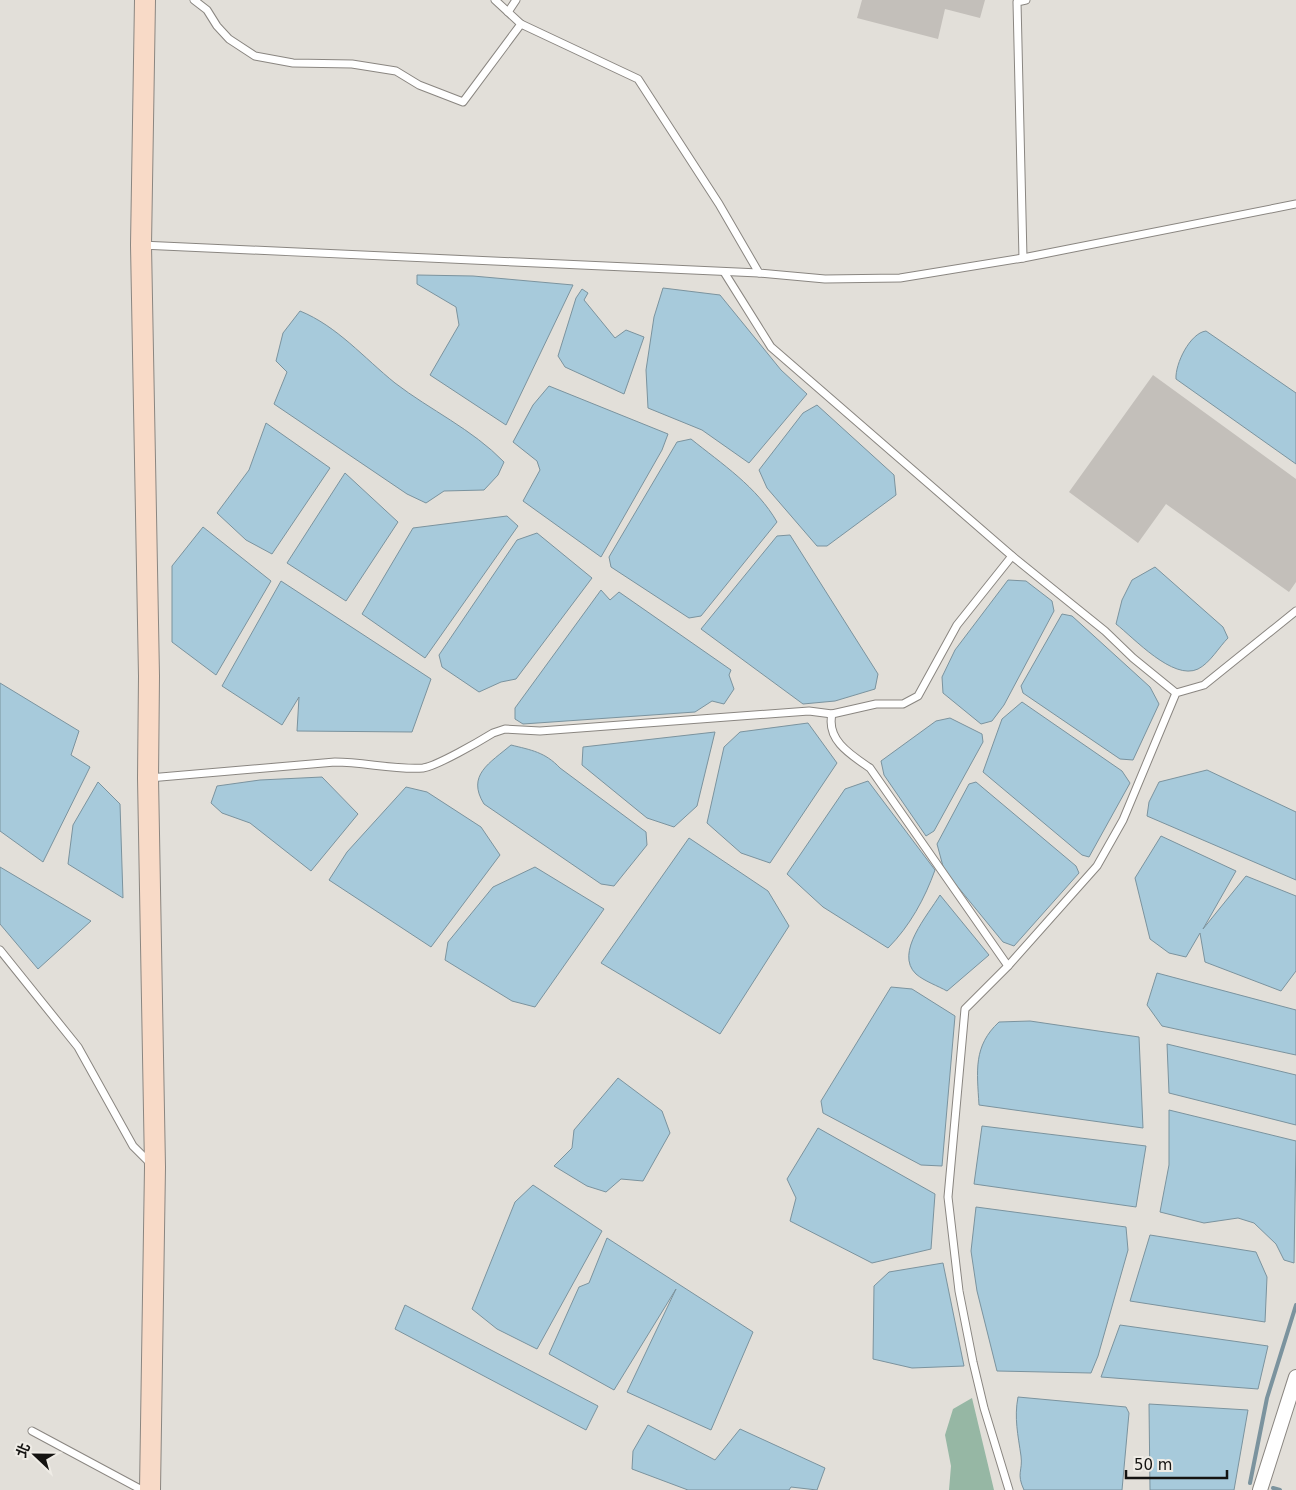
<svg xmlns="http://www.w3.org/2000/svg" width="1296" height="1490" font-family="'DejaVu Sans','Noto Sans TC',sans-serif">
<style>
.green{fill:#96b7a4}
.water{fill:#a7cadb;stroke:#7b939e}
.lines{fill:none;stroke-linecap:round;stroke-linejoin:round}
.stream{stroke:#7b939e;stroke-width:4}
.building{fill:#c3bfba}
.lane-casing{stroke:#8a8681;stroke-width:9}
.street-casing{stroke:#8a8681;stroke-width:16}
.secondary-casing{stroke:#8a8681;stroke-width:22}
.lane{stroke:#fff;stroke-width:7}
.street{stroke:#fff;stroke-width:14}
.secondary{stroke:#f8dac7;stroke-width:20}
</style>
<rect width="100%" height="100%" fill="#e2dfd9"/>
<!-- green -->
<polygon class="green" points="972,1398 994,1490 949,1490 951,1466 945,1435 953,1409"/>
<!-- water -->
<g class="water">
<polygon points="417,275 473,276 573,285 506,425 430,375 459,325 456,307 417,284"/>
<polygon points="663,288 720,295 781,370 807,394 749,463 702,430 648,408 646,370 654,317"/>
<polygon points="582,289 588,293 584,300 615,338 626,330 644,337 624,394 565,367 558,356 576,298"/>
<path d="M 300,311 C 337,326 364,358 395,383 C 430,410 472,429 504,462 L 498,475 L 484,490 L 444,491 L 426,503 L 407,494 L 274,404 L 287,372 L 276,361 L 283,333 Z"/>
<path d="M 1206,331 L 1296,393 L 1296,464 L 1176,379 C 1175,364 1190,333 1206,331 Z"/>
<polygon points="549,386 668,434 662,450 601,557 523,501 540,470 537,461 513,442 533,405"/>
<polygon points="817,405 894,475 896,495 827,546 817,546 767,488 759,470 803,413"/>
<polygon points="266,423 330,468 272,554 246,540 217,513 249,470"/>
<path d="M 691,439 C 722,464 757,487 777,522 L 701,616 L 689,618 L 611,567 L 609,557 L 677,442 Z"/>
<polygon points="345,473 398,522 346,601 287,563"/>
<polygon points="507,516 518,526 425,658 362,614 413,528"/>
<polygon points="203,527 271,581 216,675 172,642 172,566"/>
<polygon points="537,533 592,578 516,679 501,682 479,692 442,667 439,655 517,540"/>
<polygon points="790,535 878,674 875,689 835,701 803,704 701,629 777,536"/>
<path d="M 1155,567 L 1223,627 L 1228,638 C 1219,647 1210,663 1198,669 C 1173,681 1134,638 1116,624 L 1122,600 L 1132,580 Z"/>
<polygon points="1008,580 1026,581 1052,601 1054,611 1004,705 992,721 981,724 943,693 942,677 955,650"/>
<polygon points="281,581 431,679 412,732 297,731 299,697 282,725 222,686"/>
<polygon points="601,590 610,600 619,592 731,670 729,675 734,689 724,704 712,701 695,712 523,724 515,719 515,708"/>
<polygon points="1062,614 1072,616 1150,687 1159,704 1133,760 1120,759 1023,693 1021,686"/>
<polygon points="0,683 79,731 71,755 90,767 43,862 0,831"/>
<polygon points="1022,702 1122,771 1130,783 1089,857 1082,855 983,772 1002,719"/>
<polygon points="950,718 982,734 983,742 934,831 926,836 884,775 881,761 936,721"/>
<polygon points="808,723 837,763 770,863 741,853 707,823 724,747 740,732"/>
<polygon points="715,732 697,806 674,827 647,818 582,765 583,747"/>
<path d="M 511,745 C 531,750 545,752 560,768 L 646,832 L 647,845 L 614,886 L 601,884 L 484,804 C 466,775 490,763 511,745 Z"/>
<polygon points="1207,770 1296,812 1296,880 1147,816 1149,802 1159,782"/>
<polygon points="322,777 358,814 311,871 250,823 222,813 211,803 217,786 260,780"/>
<path d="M 868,781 L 935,870 C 925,898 910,926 888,948 L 823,907 L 787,874 L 845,789 Z"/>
<polygon points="98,782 120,804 123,898 68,864 73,825"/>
<polygon points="976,782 1076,866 1079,873 1014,946 1003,942 944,870 937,844 969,784"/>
<polygon points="406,787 427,792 481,827 500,855 431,947 329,880 347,852"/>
<polygon points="1161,836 1236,871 1203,929 1246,876 1296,896 1296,971 1281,991 1205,962 1200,933 1186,957 1169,953 1150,939 1135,878"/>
<polygon points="689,838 768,891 789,926 720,1034 601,963"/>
<polygon points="0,867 91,921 38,969 0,924"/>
<polygon points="535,867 604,909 535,1007 512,1001 445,960 448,942 493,887"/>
<path d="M 940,895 L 989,955 L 947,991 C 938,986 924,981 916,974 C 894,953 928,915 940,895 Z"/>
<polygon points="1157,973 1296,1010 1296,1055 1162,1026 1147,1005"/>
<polygon points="891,987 912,989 955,1016 942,1166 921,1165 823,1113 821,1101"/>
<path d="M 1030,1021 L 1139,1037 L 1143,1128 L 979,1105 C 977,1071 973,1046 999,1022 Z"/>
<polygon points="1167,1044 1296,1075 1296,1125 1169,1093"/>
<polygon points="618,1078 662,1111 670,1133 643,1181 621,1179 606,1192 587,1186 554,1166 572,1148 574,1130"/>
<polygon points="1169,1110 1296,1141 1294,1263 1284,1260 1276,1244 1254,1223 1238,1218 1204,1223 1160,1212 1169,1165"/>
<polygon points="982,1126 1146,1146 1136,1207 974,1184"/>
<polygon points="818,1128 935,1194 931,1249 872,1263 790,1221 796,1198 787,1179"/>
<polygon points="533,1185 602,1231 537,1349 497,1329 472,1309 515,1202"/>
<polygon points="976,1207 1126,1227 1128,1250 1098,1356 1091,1373 997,1371 977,1291 971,1251"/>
<polygon points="1150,1235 1256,1252 1267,1277 1265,1322 1130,1301"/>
<polygon points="607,1238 753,1332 711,1430 627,1392 676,1289 614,1390 549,1354 579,1287 589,1283"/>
<polygon points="943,1263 964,1366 912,1368 873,1359 874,1286 889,1272"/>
<polygon points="405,1305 598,1406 586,1430 395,1329"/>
<polygon points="1120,1325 1268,1346 1258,1389 1101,1377"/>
<path d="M 1018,1397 L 1126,1407 L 1129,1413 L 1122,1490 L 1024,1490 C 1016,1473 1023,1471 1021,1456 C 1018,1435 1014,1418 1018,1397 Z"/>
<polygon points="1149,1404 1248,1410 1234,1490 1150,1490"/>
<polygon points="648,1425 715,1460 740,1429 825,1468 817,1490 791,1487 789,1490 688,1490 632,1469 633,1451"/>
</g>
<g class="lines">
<!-- stream -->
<g class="stream">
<polyline points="1250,1483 1267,1398 1296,1305"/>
<polyline points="1273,1488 1280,1490"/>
</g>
</g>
<!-- building -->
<g class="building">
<polygon points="862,0 985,0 980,18 945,9 938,39 857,18"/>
<polygon points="1153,375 1296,479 1296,582 1289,592 1166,504 1138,543 1069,492"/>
</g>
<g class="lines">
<!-- lane casing -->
<g class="lane-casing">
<g id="lane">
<polyline points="194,0 207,10 217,26 229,39 255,56 293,63 352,64 396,71 419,85 463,102 521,24 638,79 719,204 759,273 825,279 900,278 1023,258 1296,204"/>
<polyline points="495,0 521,24"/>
<polyline points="508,12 516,0"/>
<polyline points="141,245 759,273"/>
<polyline points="1023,258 1017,2 1026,0"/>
<polyline points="724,272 771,347 1012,556 1105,631 1133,658 1176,693"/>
<path d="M 149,778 L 335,762 C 365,762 393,770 423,768 C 437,766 480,741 493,733 L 505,729 L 540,731 L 809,711 L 832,714"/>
<polyline points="0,950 78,1047 133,1146 151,1164"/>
<path d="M 1008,966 L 870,768 C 851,755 826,740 832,714 L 876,704 L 903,704 L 918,696 L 957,625 L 1012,556"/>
<polyline points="32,1431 142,1490"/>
<polyline points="1009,1490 984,1408 973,1362 959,1291 948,1197 965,1009 1008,966 1097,866 1123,820 1176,693 1204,685 1296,611"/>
</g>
</g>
<!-- street casing -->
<g class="street-casing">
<polyline id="street" points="1260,1490 1296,1377"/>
</g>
<!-- secondary casing -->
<g class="secondary-casing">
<polyline id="secondary" points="145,0 141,245 149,676 148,778 155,1167 150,1490"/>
</g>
<!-- lane -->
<use href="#lane" class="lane"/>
<!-- street -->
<use href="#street" class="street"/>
<!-- secondary -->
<use href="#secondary" class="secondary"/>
</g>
<!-- north arrow -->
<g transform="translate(35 1455) rotate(292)" stroke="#efece6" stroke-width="4" paint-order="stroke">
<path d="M0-4L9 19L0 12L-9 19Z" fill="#141311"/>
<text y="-8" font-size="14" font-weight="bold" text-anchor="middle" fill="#141311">北</text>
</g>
<!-- scale -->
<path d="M1126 1470v8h101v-8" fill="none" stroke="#141311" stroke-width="2.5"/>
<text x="1134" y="1470" font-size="15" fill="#141311" stroke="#efece6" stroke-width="4" paint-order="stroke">50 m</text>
</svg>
